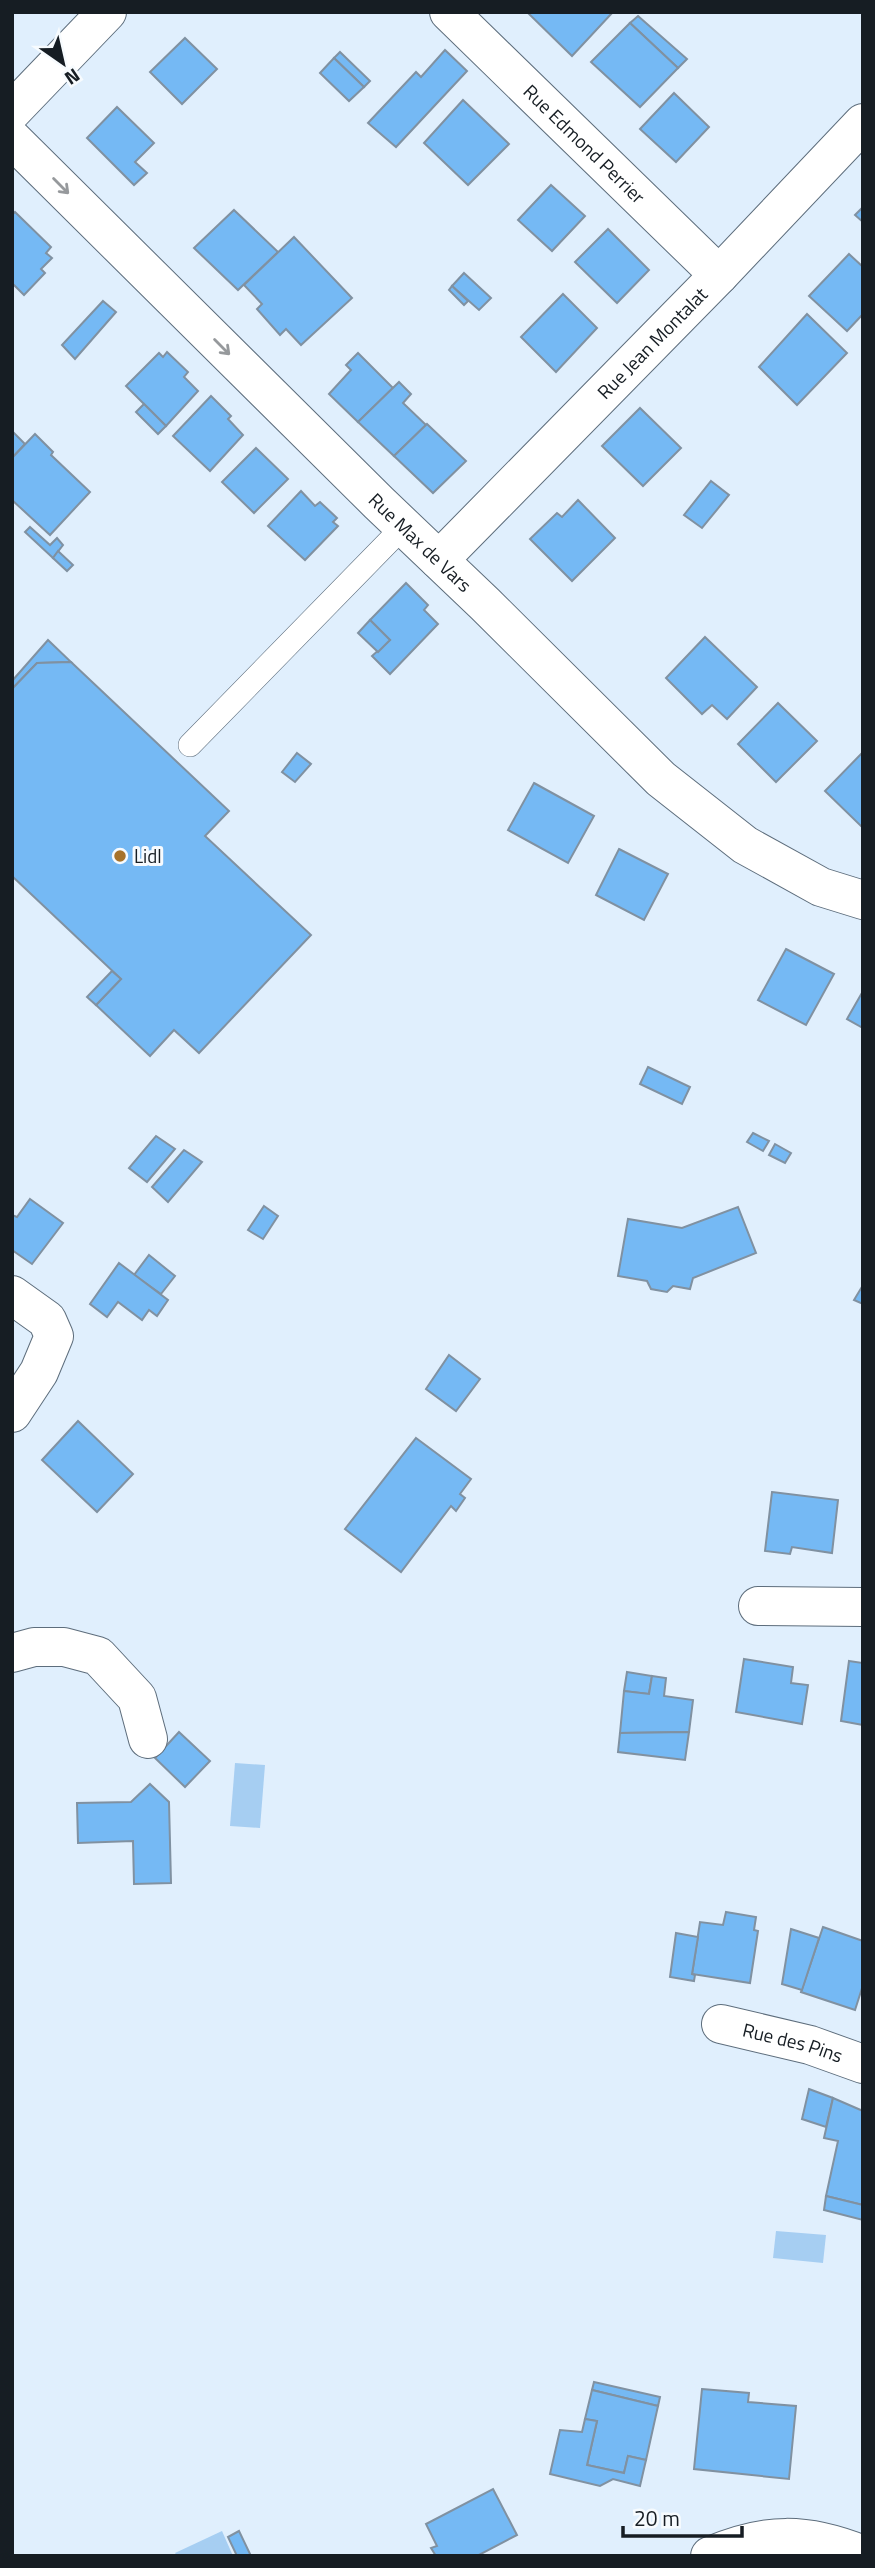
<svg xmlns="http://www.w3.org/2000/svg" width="875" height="2568" font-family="'Titillium Web',sans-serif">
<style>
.water{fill:#a6cef2}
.building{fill:#75b9f4;stroke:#8091a1;stroke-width:2}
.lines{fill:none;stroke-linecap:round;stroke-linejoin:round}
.lane-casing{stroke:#5d6d7c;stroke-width:24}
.street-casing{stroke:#5d6d7c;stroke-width:40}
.primary-casing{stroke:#5d6d7c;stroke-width:40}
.lane{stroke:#fff;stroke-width:23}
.street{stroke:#fff;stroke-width:38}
.primary{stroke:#fff;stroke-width:38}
.oneway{stroke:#96999c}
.poi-dot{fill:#a7732b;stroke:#f7fbfe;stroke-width:2.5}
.labels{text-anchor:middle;stroke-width:6;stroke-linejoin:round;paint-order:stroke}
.street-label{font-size:19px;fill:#161d23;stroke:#f7fbfe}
.poi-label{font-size:19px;fill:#161d23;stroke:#f7fbfe;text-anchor:start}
</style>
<rect width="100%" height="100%" fill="#e0effd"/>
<!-- water -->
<g class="water">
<polygon points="235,1763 265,1765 260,1828 230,1826"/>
<polygon points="776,2231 826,2235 823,2263 773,2258"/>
<polygon points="222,2531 233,2556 177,2556 175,2553"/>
</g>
<!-- building -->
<g class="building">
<polygon points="527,12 613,12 572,56"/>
<polygon points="638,16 687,59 678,68 630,23"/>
<polygon points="630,23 678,68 640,107 591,62"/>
<polygon points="185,38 217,69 182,104 150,72"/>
<polygon points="445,50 467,71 396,147 368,123 416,72 421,77"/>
<polygon points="340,52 370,81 364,87 334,58"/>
<polygon points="334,58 364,87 349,101 320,73"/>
<polygon points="674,93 709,127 676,162 640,129"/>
<polygon points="463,100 509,144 468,185 424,143"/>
<polygon points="117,107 154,143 135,162 147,173 134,185 87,138"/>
<polygon points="551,185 585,216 552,251 518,220"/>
<polygon points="863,207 863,222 855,215"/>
<polygon points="234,210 278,252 238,290 194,248"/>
<polygon points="15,212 51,247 46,253 52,258 41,269 45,273 24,295 12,283 12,215"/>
<polygon points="608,229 649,270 617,303 575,262"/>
<polygon points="294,237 352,298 301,345 286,329 280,335 257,309 262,304 244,285"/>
<polygon points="849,254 863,267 863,314 847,331 809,296"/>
<polygon points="464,273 491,298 479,310 452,286"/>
<polygon points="452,286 468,301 464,305 449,290"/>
<polygon points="563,294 597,328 556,372 521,337"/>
<polygon points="103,301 116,312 75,359 62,345"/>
<polygon points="807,314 847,353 797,405 759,367"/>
<polygon points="167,352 188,372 184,377 198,391 166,426 126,386 159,353 163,357"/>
<polygon points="358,353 393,388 358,422 329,394 351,370 346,365"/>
<polygon points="399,382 411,394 403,403 426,425 394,456 358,422"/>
<polygon points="211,396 231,416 228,419 243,435 210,471 173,436"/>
<polygon points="144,404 166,426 158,434 136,412"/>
<polygon points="640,408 681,448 643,486 602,446"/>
<polygon points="427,424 466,461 433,493 394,456"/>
<polygon points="12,431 25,444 12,458"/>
<polygon points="35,434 53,452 51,455 90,492 50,535 12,500 12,458"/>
<polygon points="256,448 288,479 254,513 222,482"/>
<polygon points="711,481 729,495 702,528 684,515"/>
<polygon points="301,491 315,506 320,502 337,518 333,522 338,526 305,560 268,526"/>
<polygon points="578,500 615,538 572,581 530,539 557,513 562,517"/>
<polygon points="30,527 50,545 57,538 63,545 53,558 25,532"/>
<polygon points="58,551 73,565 67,571 53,558"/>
<polygon points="406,583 428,605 424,610 438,624 390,674 372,656 390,640 370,620"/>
<polygon points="370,620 390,640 378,652 358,633"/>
<polygon points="705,637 757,687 727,719 712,705 702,714 666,678"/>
<polygon points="48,640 71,662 37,663 12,689 12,681"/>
<polygon points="71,662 229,811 205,836 311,935 199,1053 174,1030 150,1056 96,1005 121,979 12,876 12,689 37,663"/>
<polygon points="778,703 817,741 776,782 738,744"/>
<polygon points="863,752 863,828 825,791"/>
<polygon points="297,753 311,764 295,782 282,772"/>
<polygon points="534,783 594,816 568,863 508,830"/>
<polygon points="619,849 668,874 644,920 596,895"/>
<polygon points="786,949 834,974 806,1025 758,1000"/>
<polygon points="112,971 121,979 96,1005 87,997"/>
<polygon points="863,991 863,1028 847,1019"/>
<polygon points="648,1067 690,1087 682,1104 640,1084"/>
<polygon points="753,1133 769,1141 763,1151 747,1142"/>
<polygon points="156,1136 175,1149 147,1182 129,1168"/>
<polygon points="775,1144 791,1153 785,1163 769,1155"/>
<polygon points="184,1150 202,1162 168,1202 152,1187"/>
<polygon points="30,1199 63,1223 32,1264 12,1250 12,1215 17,1217"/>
<polygon points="264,1206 278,1216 263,1239 248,1230"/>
<polygon points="738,1207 756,1253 693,1278 690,1289 673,1286 667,1292 651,1289 647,1281 618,1276 628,1219 682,1228"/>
<polygon points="149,1255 175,1276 161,1294 134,1275"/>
<polygon points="119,1263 168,1300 157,1316 149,1310 142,1320 118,1302 107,1317 90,1304"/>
<polygon points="863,1285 863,1304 854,1300"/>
<polygon points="449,1355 480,1379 456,1411 426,1389"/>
<polygon points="78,1421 133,1474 97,1512 42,1460"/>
<polygon points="416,1438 471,1479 460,1494 465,1498 456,1511 451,1506 401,1572 345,1529"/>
<polygon points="772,1492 838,1500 832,1553 792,1547 790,1554 765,1551"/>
<polygon points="744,1659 793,1667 791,1683 808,1685 802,1724 736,1712"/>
<polygon points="849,1661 863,1663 863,1725 841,1721"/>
<polygon points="627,1672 652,1676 649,1694 624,1691"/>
<polygon points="652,1676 666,1678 664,1696 693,1700 689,1732 620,1733 624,1691 649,1694"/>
<polygon points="179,1732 210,1761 185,1787 155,1758"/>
<polygon points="689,1732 685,1760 618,1752 620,1733"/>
<polygon points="150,1784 169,1802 171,1883 134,1884 133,1841 78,1843 77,1803 131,1802"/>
<polygon points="726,1912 756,1917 754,1930 758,1931 750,1983 692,1974 700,1922 723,1925"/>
<polygon points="823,1927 863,1941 863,1985 855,2010 801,1992"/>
<polygon points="791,1929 819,1938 802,1990 782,1984"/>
<polygon points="676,1933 698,1937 692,1974 695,1975 694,1981 670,1977"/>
<polygon points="809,2089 833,2098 826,2127 802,2119"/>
<polygon points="833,2098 863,2111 863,2205 826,2196 838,2141 824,2138"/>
<polygon points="826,2196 863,2205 863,2220 824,2210"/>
<polygon points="594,2382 660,2397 658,2406 592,2390"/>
<polygon points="702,2389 749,2393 748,2402 796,2406 789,2479 694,2469"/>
<polygon points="592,2390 658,2406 646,2460 628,2456 624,2473 587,2465 597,2421 585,2419"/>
<polygon points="585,2419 597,2421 587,2465 624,2473 628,2456 646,2460 640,2486 613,2479 600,2486 550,2474 560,2430 582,2432"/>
<polygon points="493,2489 517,2535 477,2556 436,2556 431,2548 437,2546 426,2524"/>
<polygon points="239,2531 251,2556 237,2556 228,2537"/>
</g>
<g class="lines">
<!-- lane casing -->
<g class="lane-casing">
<polyline id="lane" points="190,745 404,526"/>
</g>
<!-- street casing -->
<g class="street-casing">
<g id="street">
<path id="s1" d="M 449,12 L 719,275"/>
<path id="s2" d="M 12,139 L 379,503 L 485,604 L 661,779 L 745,845 L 821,887 L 863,900"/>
<path id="s3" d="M 439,560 L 719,275 L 863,123"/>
<polyline points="12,1295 47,1320 54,1336 39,1372 12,1413"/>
<polyline points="758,1606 863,1607"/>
<polyline points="12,1653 34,1647 64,1647 98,1656 137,1698 148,1739"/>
<path id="s4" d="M 721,2024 L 810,2045 L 863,2064"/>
<path d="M 710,2556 C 766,2532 806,2532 863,2555"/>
</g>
</g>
<!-- primary casing -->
<g class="primary-casing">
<polyline id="primary" points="12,111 107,12"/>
</g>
<!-- lane -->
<use href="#lane" class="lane"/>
<!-- street -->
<use href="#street" class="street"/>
<!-- primary -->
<use href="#primary" class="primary"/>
</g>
<!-- one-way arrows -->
<defs><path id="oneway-shaft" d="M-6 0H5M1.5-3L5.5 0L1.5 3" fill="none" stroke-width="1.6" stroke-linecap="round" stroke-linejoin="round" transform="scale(1.75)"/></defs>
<g class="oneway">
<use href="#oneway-shaft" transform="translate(61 186) rotate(45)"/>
<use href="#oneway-shaft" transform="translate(222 347) rotate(45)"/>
</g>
<!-- markers -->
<circle class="poi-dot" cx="120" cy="856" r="7"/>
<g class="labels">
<!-- street labels -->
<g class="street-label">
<text dy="7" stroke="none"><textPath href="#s1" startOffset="189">Rue Edmond Perrier</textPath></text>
<text dy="7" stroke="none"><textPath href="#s3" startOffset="304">Rue Jean Montalat</textPath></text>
<text dy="7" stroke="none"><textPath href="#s2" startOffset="574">Rue Max de Vars</textPath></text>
<text dy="7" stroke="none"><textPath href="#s4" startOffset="74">Rue des Pins</textPath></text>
</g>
<!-- poi labels -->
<g class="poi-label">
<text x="134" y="863">Lidl</text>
</g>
</g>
<!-- border -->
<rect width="875" height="2568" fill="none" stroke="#161d23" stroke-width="28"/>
<!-- north arrow -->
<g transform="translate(63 63) rotate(146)" stroke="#f7fbfe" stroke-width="5" paint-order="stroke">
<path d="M0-5L12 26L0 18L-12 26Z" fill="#161d23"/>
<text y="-10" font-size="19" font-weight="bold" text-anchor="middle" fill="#161d23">N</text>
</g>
<!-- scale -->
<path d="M623 2526v10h119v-10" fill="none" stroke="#161d23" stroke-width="3.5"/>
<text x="634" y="2526" font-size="21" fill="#161d23" stroke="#f7fbfe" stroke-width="5" paint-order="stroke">20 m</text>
</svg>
